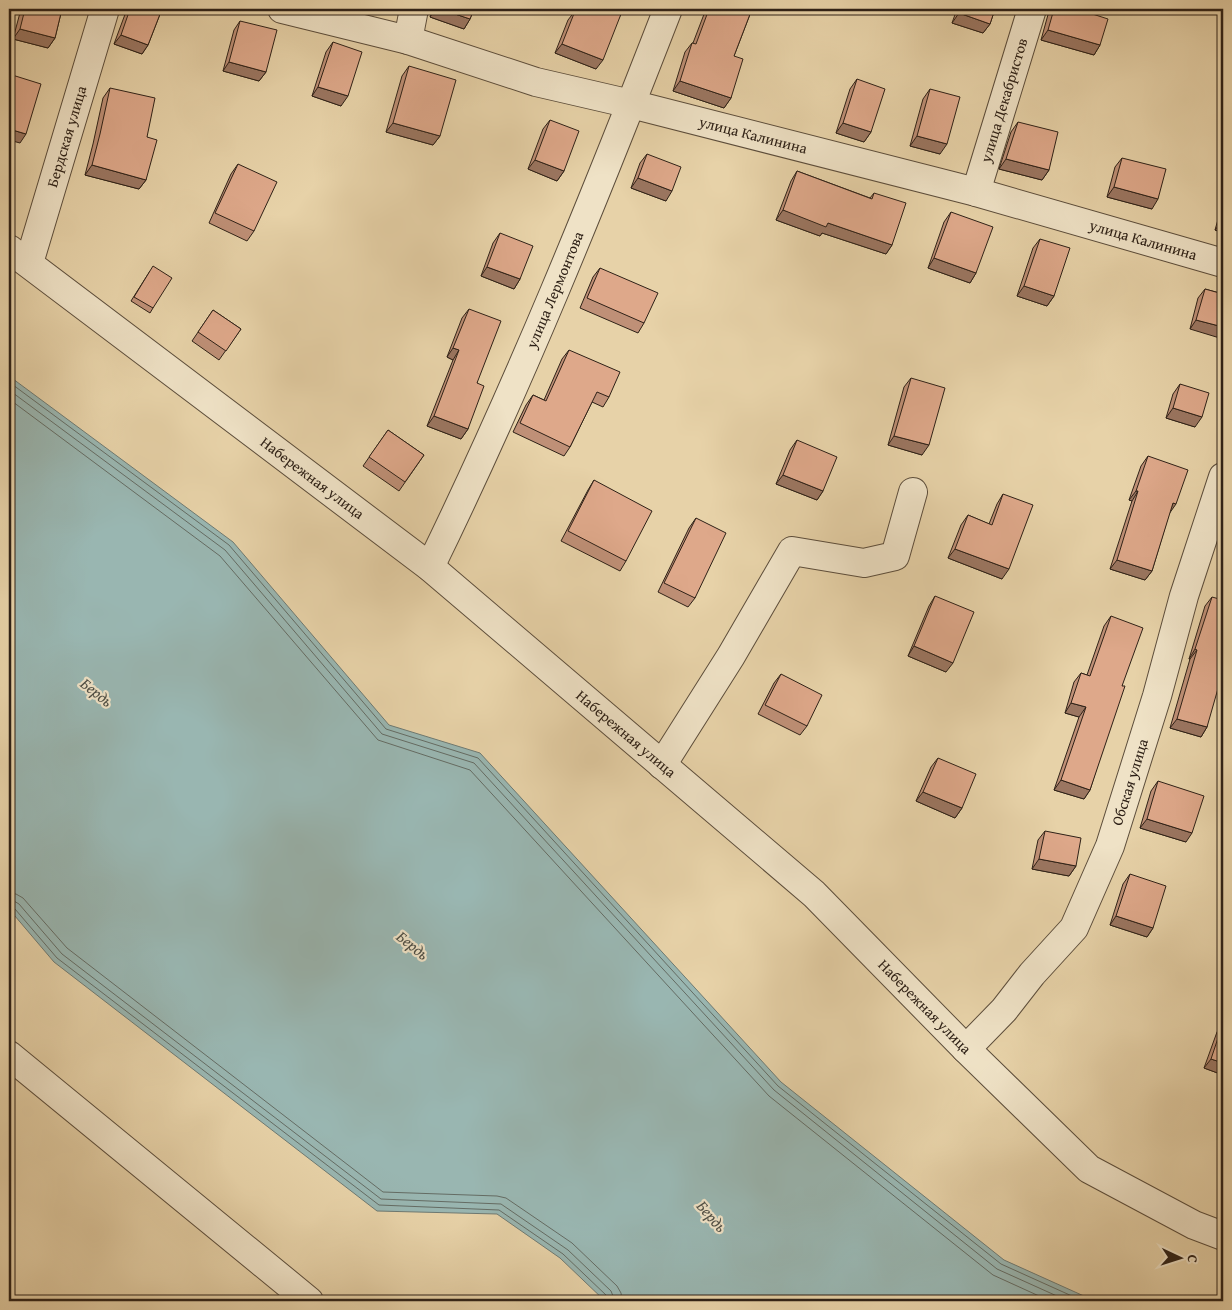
<svg xmlns="http://www.w3.org/2000/svg" width="1232" height="1310" font-family="'Gentium Book Plus',serif">
<style>
.water{fill:#99b6b1;stroke:#6e7a73}
.lines{fill:none;stroke-linecap:round;stroke-linejoin:round}
.shore{stroke:#646c64;stroke-width:1}
.minor-casing{stroke:#5c4d3b;stroke-width:30}
.minor{stroke:#efe2c6;stroke-width:28}
.wall{fill:#bf9077;stroke:#2e2117}
.shaded-wall{fill:#9b7661;stroke:#2e2117}
.building{fill:#dea88a;stroke:#2e2117}
.labels{text-anchor:middle;stroke-width:4.5;stroke-linejoin:round;paint-order:stroke}
.street-label{font-size:15px;fill:#2e2117;stroke:#efe2c6}
.water-label{font-size:16px;font-style:italic;fill:#4e4e45;stroke:#efe2c6}
</style>
<rect width="100%" height="100%" fill="#e7d2a8"/>
<filter id="stains"><feTurbulence type="fractalNoise" baseFrequency=".004" numOctaves="4"/><feColorMatrix values="0 0 0 0 .2 0 0 0 0 .09 0 0 0 0 .02 0 0 0 .5 -.17"/></filter>
<radialGradient id="worn" r=".72"><stop offset=".6" stop-color="#630" stop-opacity="0"/><stop offset="1" stop-color="#630" stop-opacity=".3"/></radialGradient>
<!-- water -->
<polygon class="water" points="9,376 233,542 389,725 480,753 781,1082 1004,1260 1095,1301 605,1301 560,1258 497,1214 377,1211 54,962 9,909"/>
<g class="lines">
<!-- shore -->
<g class="shore">
<polyline points="9,382 229,545 386,729 478,758 778,1086 1001,1264 1083,1301"/>
<polyline points="9,390 225,550 382,734 474,763 774,1090 997,1269 1068,1301"/>
<polyline points="9,399 220,556 378,740 470,770 769,1096 993,1275 1050,1301"/>
<polyline points="9,893 16,894 23,898 67,948 383,1192 497,1196 506,1198 572,1243 617,1286 621,1293 622,1301"/>
<polyline points="9,900 14,901 19,904 62,954 381,1199 501,1204 568,1250 611,1291 615,1301"/>
<polyline points="9,907 15,909 57,958 379,1205 499,1210 563,1254 607,1296 608,1301"/>
</g>
<!-- minor casing -->
<g class="minor-casing">
<g id="minor">
<path id="s1" d="M 282,9 L 408,40 L 536,82 L 631,104 L 976,192 L 1223,263"/>
<polyline points="408,40 414,9"/>
<path id="s2" d="M 976,192 L 1032,9"/>
<path id="s3" d="M 9,249 L 430,567 L 814,894 L 966,1049 L 1089,1169 L 1194,1225 L 1223,1236"/>
<path id="s4" d="M 29,263 L 105,9"/>
<path id="s5" d="M 430,567 C 519,385 595,197 668,9"/>
<polyline points="662,765 731,656 792,551 864,563 895,556 913,492"/>
<path id="s6" d="M 966,1049 L 1004,1010 L 1032,974 L 1074,928 L 1110,846 L 1157,696 L 1184,596 L 1223,477"/>
<polyline points="9,1055 309,1301"/>
</g>
</g>
<!-- minor -->
<use href="#minor" class="minor"/>
</g>
<!-- wall -->
<g class="wall">
<polygon points="21,9 62,9 55,38 48,48 13,39"/>
<polygon points="127,9 162,9 148,45 142,54 114,44"/>
<polygon points="433,9 474,9 470,19 464,29 430,17"/>
<polygon points="577,9 623,9 596,69 555,53 568,20 575,11 576,11"/>
<polygon points="706,9 752,9 734,56 731,98 724,108 673,91 685,52 692,43 693,43"/>
<polygon points="957,9 995,9 990,24 983,33 952,23"/>
<polygon points="1051,9 1077,9 1100,45 1094,55 1041,40 1049,11"/>
<polygon points="240,21 266,72 259,81 223,71 234,30"/>
<polygon points="333,42 341,106 312,96 326,52"/>
<polygon points="409,66 440,136 433,145 386,132 402,76"/>
<polygon points="857,79 871,132 864,142 836,133 850,89"/>
<polygon points="110,88 147,137 146,180 139,189 85,175 93,144 103,98"/>
<polygon points="930,89 940,154 910,146 923,99"/>
<polygon points="550,120 564,171 557,181 528,169 543,129"/>
<polygon points="1018,122 1049,170 1042,180 999,169 1011,132"/>
<polygon points="647,154 666,201 631,188 640,163"/>
<polygon points="1122,158 1152,209 1107,197 1115,167"/>
<polygon points="238,164 254,231 247,241 209,223 231,174"/>
<polygon points="797,171 870,198 874,193 892,245 886,254 822,233 820,236 776,220 791,181"/>
<polygon points="1223,202 1223,233 1215,230"/>
<polygon points="951,212 976,273 970,283 928,268 944,222"/>
<polygon points="500,233 520,279 514,289 481,276 493,243"/>
<polygon points="1040,239 1054,296 1047,306 1017,296 1033,248"/>
<polygon points="600,268 644,323 638,333 580,308 593,277"/>
<polygon points="150,271 153,308 150,313 131,301"/>
<polygon points="1205,289 1223,294 1190,329 1198,298"/>
<polygon points="469,309 477,383 468,429 461,439 427,426 453,360 447,357 462,318"/>
<polygon points="213,310 241,329 219,360 192,341"/>
<polygon points="569,350 609,397 603,407 592,402 570,447 564,456 513,432 526,405 533,395 544,400 562,359"/>
<polygon points="911,378 922,455 888,445 904,387"/>
<polygon points="1180,384 1195,427 1166,418 1173,394"/>
<polygon points="388,430 424,455 399,491 363,466"/>
<polygon points="797,440 823,491 817,500 776,484 790,450"/>
<polygon points="1148,456 1169,514 1152,571 1145,580 1110,569 1132,501 1129,500 1141,466"/>
<polygon points="594,480 626,561 620,571 561,541 588,490"/>
<polygon points="1003,494 1002,579 948,558 961,525 968,515 989,524 997,504"/>
<polygon points="696,518 695,598 688,607 658,592 689,528"/>
<polygon points="935,596 946,672 908,656 929,606"/>
<polygon points="1212,597 1207,727 1201,737 1170,728 1190,659 1189,659 1205,606"/>
<polygon points="1111,616 1122,686 1090,790 1084,799 1054,790 1079,717 1065,713 1074,682 1081,673 1087,675 1104,626"/>
<polygon points="781,674 807,726 800,735 758,714 774,683"/>
<polygon points="938,758 962,808 955,818 916,801 931,767"/>
<polygon points="1158,781 1186,842 1140,828 1151,791"/>
<polygon points="1045,831 1076,866 1069,876 1032,869 1038,840"/>
<polygon points="1130,874 1153,928 1147,937 1110,925 1123,884"/>
<polygon points="1223,1023 1223,1075 1204,1068 1217,1032"/>
</g>
<!-- shaded-wall -->
<g class="shaded-wall">
<polygon points="436,9 440,9 470,19 464,29 430,17"/>
<polygon points="959,13 990,24 983,33 952,23"/>
<polygon points="20,29 55,38 48,48 13,39"/>
<polygon points="1048,30 1100,45 1094,55 1041,40"/>
<polygon points="121,35 148,45 142,54 114,44"/>
<polygon points="562,44 603,60 596,69 555,53"/>
<polygon points="229,62 266,72 259,81 223,71"/>
<polygon points="680,81 731,98 724,108 673,91"/>
<polygon points="318,87 348,96 341,106 312,96"/>
<polygon points="393,123 440,136 433,145 386,132"/>
<polygon points="843,123 871,132 864,142 836,133"/>
<polygon points="9,129 26,134 20,143 9,140"/>
<polygon points="917,136 947,144 940,154 910,146"/>
<polygon points="1006,159 1049,170 1042,180 999,169"/>
<polygon points="535,160 564,171 557,181 528,169"/>
<polygon points="92,165 146,180 139,189 85,175"/>
<polygon points="638,178 672,191 666,201 631,188"/>
<polygon points="1114,187 1158,199 1152,209 1107,197"/>
<polygon points="783,210 828,223 892,245 886,254 822,233 820,236 776,220"/>
<polygon points="1222,221 1223,221 1223,233 1215,230"/>
<polygon points="934,258 976,273 970,283 928,268"/>
<polygon points="487,267 520,279 514,289 481,276"/>
<polygon points="1024,286 1054,296 1047,306 1017,296"/>
<polygon points="1196,320 1223,327 1223,339 1190,329"/>
<polygon points="453,348 459,350 453,360 447,357"/>
<polygon points="1173,408 1202,417 1195,427 1166,418"/>
<polygon points="434,416 468,429 461,439 427,426"/>
<polygon points="894,436 929,445 922,455 888,445"/>
<polygon points="783,475 823,491 817,500 776,484"/>
<polygon points="1136,491 1138,491 1132,501 1129,500"/>
<polygon points="1173,503 1176,504 1169,514"/>
<polygon points="955,549 1009,569 1002,579 948,558"/>
<polygon points="1117,560 1152,571 1145,580 1110,569"/>
<polygon points="914,646 953,663 946,672 908,656"/>
<polygon points="1195,649 1197,650 1190,659 1189,659"/>
<polygon points="1071,703 1086,707 1079,717 1065,713"/>
<polygon points="1177,719 1207,727 1201,737 1170,728"/>
<polygon points="1061,780 1090,790 1084,799 1054,790"/>
<polygon points="923,792 962,808 955,818 916,801"/>
<polygon points="1147,819 1192,833 1186,842 1140,828"/>
<polygon points="1039,859 1076,866 1069,876 1032,869"/>
<polygon points="1116,916 1153,928 1147,937 1110,925"/>
<polygon points="1211,1059 1223,1063 1223,1075 1204,1068"/>
</g>
<!-- building -->
<g class="building">
<polygon points="25,9 62,9 55,38 20,29"/>
<polygon points="130,9 162,9 148,45 121,35"/>
<polygon points="440,9 474,9 470,19"/>
<polygon points="580,9 623,9 603,60 562,44 575,11 579,12"/>
<polygon points="709,9 752,9 734,56 743,59 731,98 680,81 692,43 696,44"/>
<polygon points="960,9 995,9 990,24 959,13"/>
<polygon points="1054,9 1077,9 1108,19 1100,45 1048,30"/>
<polygon points="240,21 277,30 266,72 229,62"/>
<polygon points="333,42 362,52 348,96 318,87"/>
<polygon points="409,66 456,80 440,136 393,123"/>
<polygon points="9,74 41,84 26,134 9,129"/>
<polygon points="857,79 885,89 871,132 843,123"/>
<polygon points="110,88 155,98 147,137 157,140 146,180 92,165 100,134"/>
<polygon points="930,89 960,97 947,144 917,136"/>
<polygon points="550,120 579,131 564,171 535,160"/>
<polygon points="1018,122 1058,132 1049,170 1006,159"/>
<polygon points="647,154 681,167 672,191 638,178"/>
<polygon points="1122,158 1166,169 1158,199 1114,187"/>
<polygon points="238,164 277,182 254,231 215,213"/>
<polygon points="797,171 872,199 874,193 906,203 892,245 828,223 826,227 783,210"/>
<polygon points="951,212 993,227 976,273 934,258"/>
<polygon points="500,233 533,246 520,279 487,267"/>
<polygon points="1040,239 1070,248 1054,296 1024,286"/>
<polygon points="153,266 172,278 153,308 134,297"/>
<polygon points="600,268 658,293 644,323 587,298"/>
<polygon points="1205,289 1223,294 1223,327 1196,320"/>
<polygon points="469,309 501,321 477,383 484,386 468,429 434,416 459,350 453,348"/>
<polygon points="213,310 241,329 226,351 198,332"/>
<polygon points="569,350 620,372 609,397 597,392 570,447 520,423 533,395 546,401"/>
<polygon points="911,378 945,388 929,445 894,436"/>
<polygon points="1180,384 1209,393 1202,417 1173,408"/>
<polygon points="388,430 424,455 405,482 369,457"/>
<polygon points="797,440 837,457 823,491 783,475"/>
<polygon points="1148,456 1188,470 1176,504 1173,503 1152,571 1117,560 1138,491 1136,491"/>
<polygon points="594,480 652,511 626,561 568,531"/>
<polygon points="1003,494 1033,505 1009,569 955,549 968,515 992,525"/>
<polygon points="696,518 726,533 695,598 664,583"/>
<polygon points="935,596 974,612 953,663 914,646"/>
<polygon points="1212,597 1223,600 1223,671 1207,727 1177,719 1197,650 1195,649"/>
<polygon points="1111,616 1143,628 1122,686 1125,686 1090,790 1061,780 1086,707 1071,703 1081,673 1090,676"/>
<polygon points="781,674 822,695 807,726 765,705"/>
<polygon points="938,758 976,774 962,808 923,792"/>
<polygon points="1158,781 1204,796 1192,833 1147,819"/>
<polygon points="1045,831 1081,838 1076,866 1039,859"/>
<polygon points="1130,874 1166,886 1153,928 1116,916"/>
<polygon points="1223,1023 1223,1063 1211,1059"/>
</g>
<g class="labels">
<!-- street labels -->
<g class="street-label">
<text dy="5" stroke="none"><textPath href="#s2" startOffset="96">улица Декабристов</textPath></text>
<text dy="5" stroke="none"><textPath href="#s1" startOffset="488">улица Калинина</textPath></text>
<text dy="5" stroke="none"><textPath href="#s4" startOffset="132">Бердская улица</textPath></text>
<text dy="5" stroke="none"><textPath href="#s1" startOffset="892">улица Калинина</textPath></text>
<text dy="5" stroke="none"><textPath href="#s5" startOffset="304">улица Лермонтова</textPath></text>
<text dy="5" stroke="none"><textPath href="#s3" startOffset="380">Набережная улица</textPath></text>
<text dy="5" stroke="none"><textPath href="#s3" startOffset="785">Набережная улица</textPath></text>
<text dy="5" stroke="none"><textPath href="#s6" startOffset="319">Обская улица</textPath></text>
<text dy="5" stroke="none"><textPath href="#s3" startOffset="1190">Набережная улица</textPath></text>
</g>
<!-- water labels -->
<g class="water-label">
<text transform="translate(97 692) rotate(39)" y="6">Бердь</text>
<text transform="translate(413 945) rotate(39)" y="6">Бердь</text>
<text transform="translate(712 1216) rotate(49)" y="6">Бердь</text>
</g>
</g>
<!-- margin -->
<rect width="1232" height="1310" fill="none" stroke="#e7d2a8" stroke-width="30"/>
<rect x="10" y="10" width="1212" height="1290" fill="none" stroke="#2e2117" stroke-width="2.5"/>
<rect x="15" y="15" width="1202" height="1280" fill="none" stroke="#2e2117"/>
<!-- north arrow -->
<g transform="translate(1180 1258) rotate(94)" stroke="#efe2c6" stroke-width="4" paint-order="stroke">
<path d="M0-4L9 19L0 12L-9 19Z" fill="#2e2117"/>
<text y="-8" font-size="14" font-weight="bold" text-anchor="middle" fill="#2e2117">С</text>
</g>
<rect width="100%" height="100%" filter="url(#stains)"/>
<rect width="100%" height="100%" fill="url(#worn)"/>
</svg>
